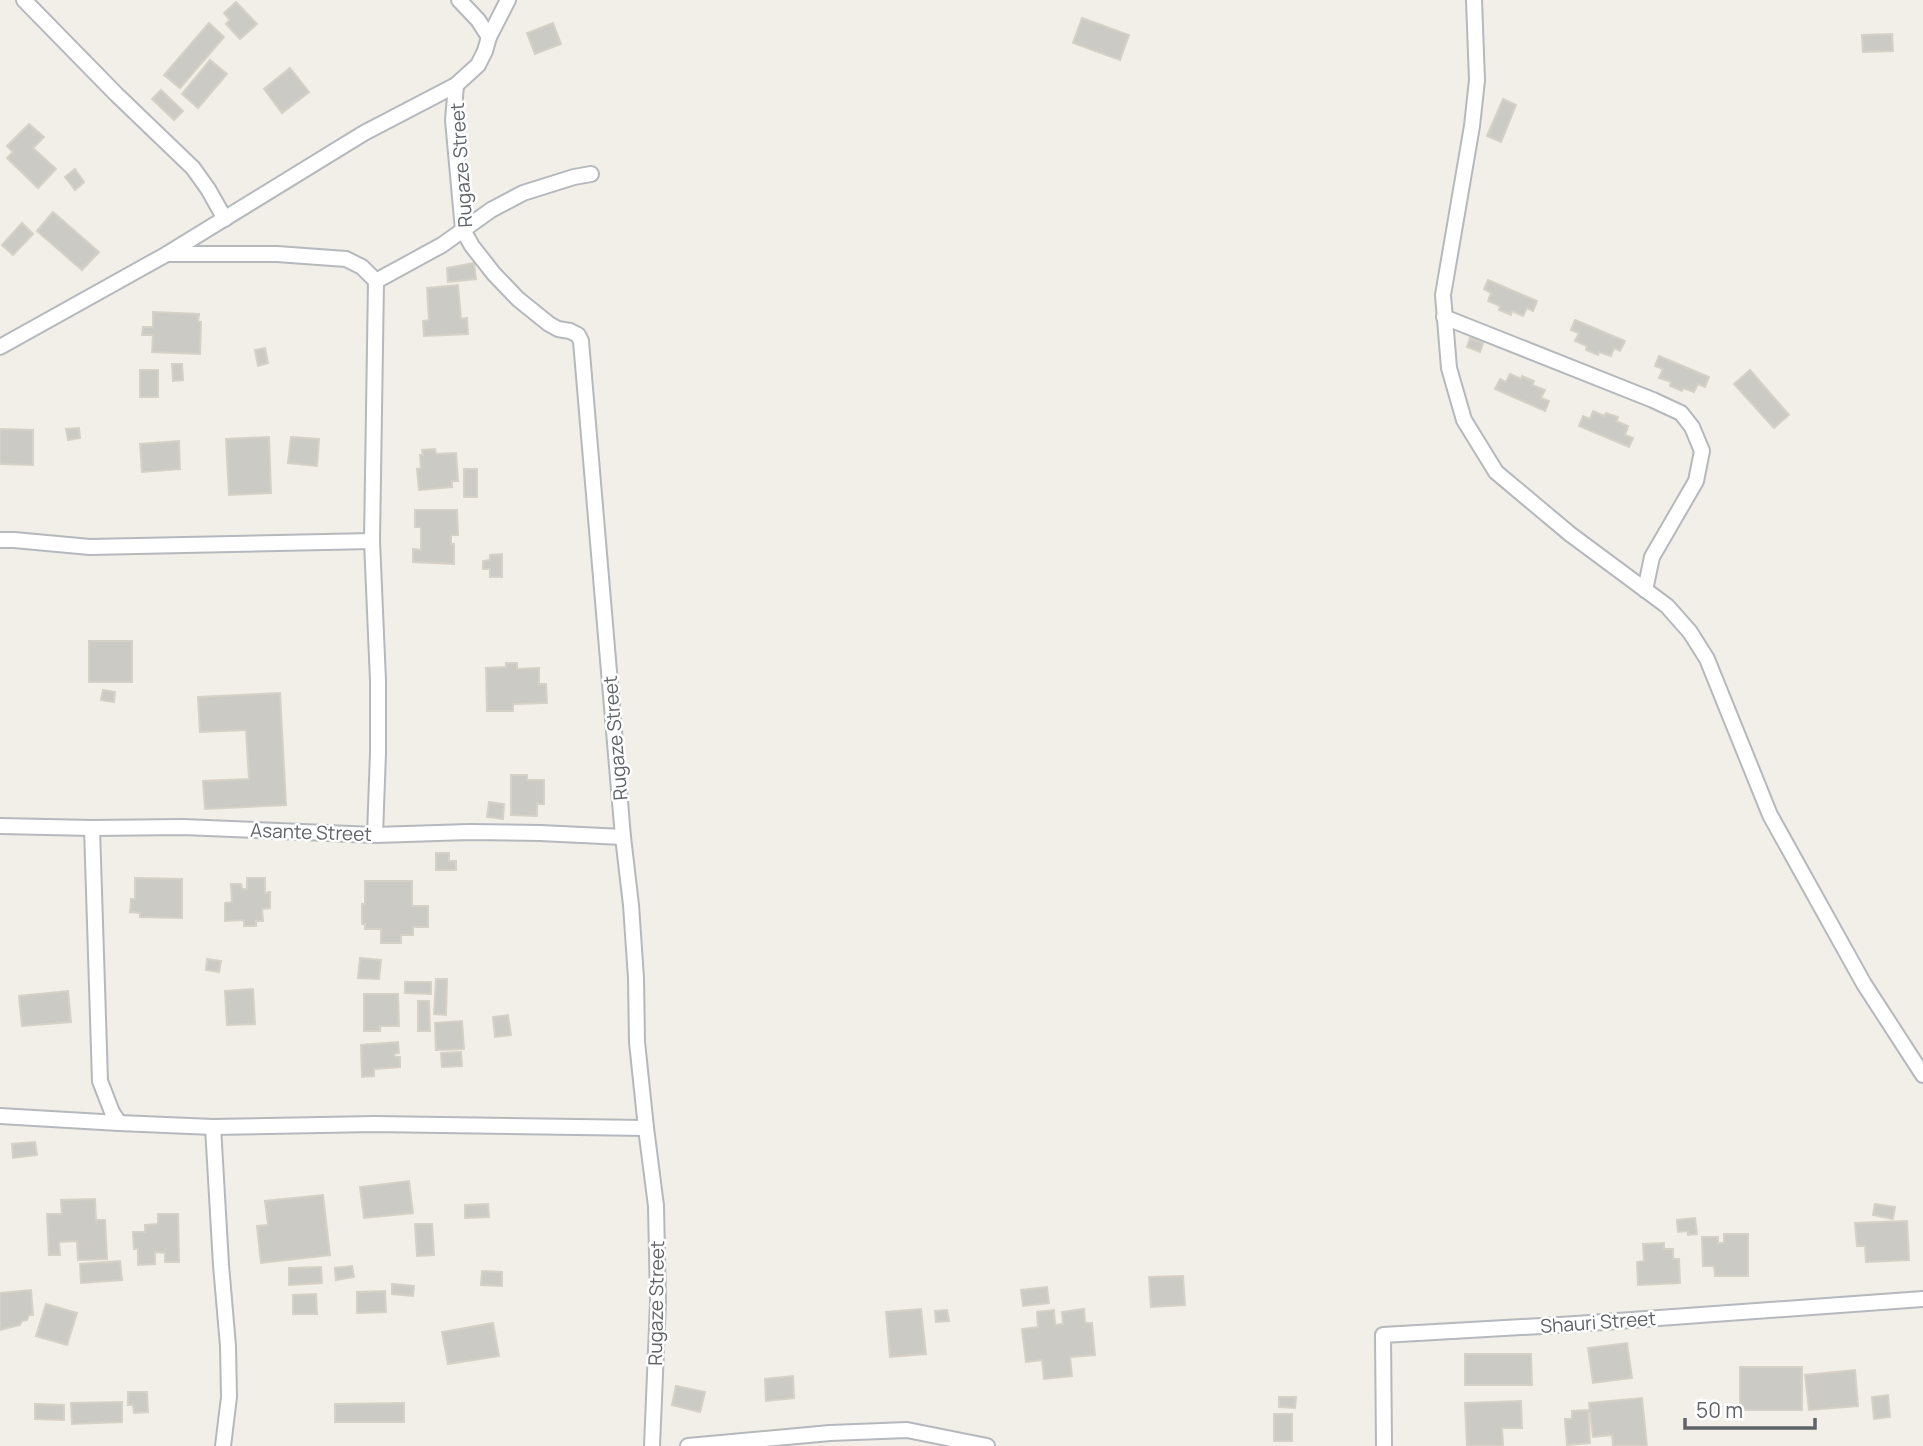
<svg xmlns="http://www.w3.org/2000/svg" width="1923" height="1446" font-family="Manrope,sans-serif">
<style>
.building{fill:#cccac5;stroke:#d6d1c6;stroke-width:2}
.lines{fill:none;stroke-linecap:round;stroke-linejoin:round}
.minor-casing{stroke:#b5b8bc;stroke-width:18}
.minor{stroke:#fff;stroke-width:14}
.labels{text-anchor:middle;stroke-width:5;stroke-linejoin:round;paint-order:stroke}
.street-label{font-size:19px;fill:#5f6368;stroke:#fff}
</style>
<rect width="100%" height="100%" fill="#f1efe8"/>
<!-- building -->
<g class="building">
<polygon points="236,2 257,24 240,39 226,24 230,20 224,13"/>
<polygon points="1082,18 1129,35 1120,60 1073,43"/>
<polygon points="209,23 224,37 180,88 164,75"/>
<polygon points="553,23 561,44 535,54 527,33"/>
<polygon points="1892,34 1893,51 1863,52 1862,35"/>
<polygon points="210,60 227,74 198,108 182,94"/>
<polygon points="290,68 309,92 282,113 264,89"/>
<polygon points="161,90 183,111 174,120 152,99"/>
<polygon points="1503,99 1516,105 1501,142 1487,136"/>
<polygon points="29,124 44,137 33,148 56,169 38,188 7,158 13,152 7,146"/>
<polygon points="75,169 84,182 75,190 65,177"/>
<polygon points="53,212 99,252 82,270 37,231"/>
<polygon points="22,223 33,234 13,255 2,245"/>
<polygon points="474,263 476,279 448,282 447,268"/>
<polygon points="1488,280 1537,301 1533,311 1527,308 1523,316 1512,311 1511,315 1499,310 1500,306 1488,301 1491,293 1484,289"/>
<polygon points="458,285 461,319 467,318 468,334 424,336 423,321 429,320 427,288"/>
<polygon points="153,312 199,314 198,322 201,322 200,354 152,352 153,335 142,335 143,327 153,327"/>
<polygon points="1575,320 1625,341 1620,351 1614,348 1611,356 1599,352 1598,355 1586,350 1587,346 1575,341 1579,333 1571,330"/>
<polygon points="1470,338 1483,343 1480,352 1467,347"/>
<polygon points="265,348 268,363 258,366 255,350"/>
<polygon points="1659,356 1709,377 1705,387 1698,384 1694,392 1683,388 1682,391 1670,386 1671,382 1659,378 1663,369 1655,366"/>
<polygon points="172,364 182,364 183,380 173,381"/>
<rect x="140" y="370" width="18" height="27"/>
<polygon points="1750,370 1789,415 1774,428 1734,384"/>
<polygon points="1510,374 1521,379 1522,376 1534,381 1532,385 1545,390 1541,398 1549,401 1545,411 1495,389 1500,379 1506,382"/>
<polygon points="1593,411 1604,416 1606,413 1618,417 1616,421 1628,426 1625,435 1633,438 1629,447 1579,426 1583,416 1590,419"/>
<polygon points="79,428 80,438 68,440 66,429"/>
<polygon points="0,429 33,430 33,465 0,464"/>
<polygon points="269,437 271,493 229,495 226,439"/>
<polygon points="291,437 319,439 317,466 288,463"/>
<polygon points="179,441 180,469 142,472 140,444"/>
<polygon points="435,449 436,454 456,453 458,481 452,481 452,487 419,490 417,469 421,468 420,455 423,455 422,450"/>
<rect x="464" y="469" width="13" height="28"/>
<polygon points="415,510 457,510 458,535 451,535 451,544 454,544 454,564 413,562 413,549 421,550 421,527 415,527"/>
<polygon points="502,554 502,577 490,577 490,569 483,569 483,561 490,560 490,555"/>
<rect x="89" y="641" width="43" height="41"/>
<polygon points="506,663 517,663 517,669 539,668 539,684 546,684 547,703 513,704 513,711 487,711 486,668 506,667"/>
<polygon points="103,690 115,692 114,702 101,700"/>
<polygon points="280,693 286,805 205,809 203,781 249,779 246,730 200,732 198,697"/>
<polygon points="511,775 527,775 527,780 544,780 544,804 537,804 537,816 511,815"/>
<polygon points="489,802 504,804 503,819 487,817"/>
<polygon points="436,853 449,853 449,861 456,861 456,870 436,870"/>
<polygon points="135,878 182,879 182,918 140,917 140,913 130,912 131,899 135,899"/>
<polygon points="247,878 265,878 265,893 270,892 270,908 262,909 263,921 256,921 256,926 244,926 244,920 225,921 225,903 232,902 231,884 241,884 242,889 247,889"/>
<polygon points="365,881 412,881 412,906 428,906 428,927 413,927 413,935 401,935 401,943 381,943 381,929 365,929 365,924 362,924 362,904 365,904"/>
<polygon points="360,958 381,960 379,979 358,978"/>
<polygon points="207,959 221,961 219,972 206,970"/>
<polygon points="436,979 447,979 446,1015 434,1014"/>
<polygon points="405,982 431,982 431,994 405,993"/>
<polygon points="253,989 255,1024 227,1025 225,991"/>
<polygon points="68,991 71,1022 22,1026 19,996"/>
<polygon points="364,994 398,994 399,1026 380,1026 380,1031 364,1031"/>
<polygon points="418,1001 429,1001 430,1031 418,1031"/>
<polygon points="508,1015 511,1035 495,1037 493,1017"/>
<polygon points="462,1021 464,1049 436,1050 435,1023"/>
<polygon points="398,1042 399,1053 394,1054 395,1057 400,1057 400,1067 374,1069 374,1076 362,1077 361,1045"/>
<polygon points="461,1052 462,1066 442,1067 441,1053"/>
<polygon points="35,1142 37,1155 13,1158 12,1144"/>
<polygon points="409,1181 413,1213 364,1218 360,1187"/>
<polygon points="323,1195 330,1255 261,1263 257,1226 268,1225 265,1201"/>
<polygon points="95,1199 96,1220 105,1220 107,1259 78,1260 77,1241 59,1242 60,1255 49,1255 47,1214 62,1214 61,1200"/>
<polygon points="488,1204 489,1217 465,1218 465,1205"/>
<polygon points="1875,1204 1895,1207 1893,1219 1873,1215"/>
<polygon points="158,1214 178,1214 179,1262 165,1262 165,1253 155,1252 155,1264 138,1265 138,1249 134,1249 133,1232 145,1232 145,1225 158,1224"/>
<polygon points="1695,1218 1697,1234 1688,1235 1688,1231 1678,1232 1677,1220"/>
<polygon points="1907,1221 1909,1260 1866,1262 1865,1246 1857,1246 1855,1223"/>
<polygon points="415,1224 432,1224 434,1255 417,1256"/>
<polygon points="1724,1234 1748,1234 1748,1276 1715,1276 1714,1266 1703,1266 1702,1237 1718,1237 1718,1243 1724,1243"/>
<polygon points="1664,1243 1664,1249 1673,1249 1673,1259 1679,1259 1680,1283 1638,1285 1637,1262 1644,1261 1643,1244"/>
<polygon points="120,1261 122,1280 81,1283 80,1264"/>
<polygon points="352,1266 354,1277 336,1280 335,1268"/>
<polygon points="321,1267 322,1283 289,1285 289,1268"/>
<polygon points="482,1271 502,1272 502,1286 481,1285"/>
<polygon points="1183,1276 1185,1305 1151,1307 1149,1277"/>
<polygon points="392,1284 414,1286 413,1296 392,1294"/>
<polygon points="1047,1287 1049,1303 1023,1306 1021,1290"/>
<polygon points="31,1290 33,1315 29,1315 27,1320 22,1321 20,1325 0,1330 0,1293"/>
<polygon points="385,1291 386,1312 357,1313 357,1292"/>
<polygon points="316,1294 317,1314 293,1314 293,1295"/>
<polygon points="46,1304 77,1313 67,1345 36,1336"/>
<polygon points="921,1309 926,1354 890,1357 886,1312"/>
<polygon points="1084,1309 1085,1323 1092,1323 1095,1355 1070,1357 1072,1376 1044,1379 1042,1360 1026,1362 1022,1329 1038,1327 1037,1312 1054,1310 1055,1325 1063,1324 1062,1312"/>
<polygon points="947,1310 949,1321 936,1322 935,1311"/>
<polygon points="493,1323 499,1356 448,1364 442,1332"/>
<polygon points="1627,1343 1632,1378 1593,1383 1588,1348"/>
<polygon points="1465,1354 1531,1354 1532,1385 1465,1385"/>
<rect x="1740" y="1367" width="62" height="43"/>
<polygon points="1855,1370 1858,1406 1809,1410 1805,1375"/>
<polygon points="793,1376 794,1398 766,1401 765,1379"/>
<polygon points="676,1386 705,1392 700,1412 672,1405"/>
<polygon points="128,1392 147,1392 148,1412 134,1413 133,1405 128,1405"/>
<polygon points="1888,1395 1890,1417 1874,1419 1872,1397"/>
<polygon points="1279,1397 1296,1397 1295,1408 1279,1407"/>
<polygon points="1642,1398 1647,1446 1613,1446 1612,1435 1593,1437 1589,1403"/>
<polygon points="1521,1401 1522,1428 1502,1428 1503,1446 1467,1446 1465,1403"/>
<polygon points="122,1402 122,1422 72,1424 71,1403"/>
<polygon points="404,1403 404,1422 335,1422 335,1404"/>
<polygon points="35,1404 64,1405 64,1420 35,1419"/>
<polygon points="1588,1410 1590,1443 1567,1445 1565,1419 1572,1419 1572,1411"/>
<rect x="1274" y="1414" width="18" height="27"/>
</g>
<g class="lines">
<!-- minor casing -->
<g class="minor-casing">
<g id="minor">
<polyline points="24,0 116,94 193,168 208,189 225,219"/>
<polyline points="1474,0 1477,80 1472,126 1443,295 1449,368 1464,420 1496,472 1570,534 1667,606 1690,632 1707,659 1770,815 1864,984 1923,1075"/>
<polyline points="489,37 508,0"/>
<polyline points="456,85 453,120 463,230 472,246 494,274 518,299 549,324 558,329 570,331 578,335 581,341 623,837 631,905 636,978 637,1042 646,1128 656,1206 658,1302 652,1446"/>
<polyline points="167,254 277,254 346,259 362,267 376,281 372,541 378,681 378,753 375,835"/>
<polyline points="376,281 442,245 491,210 523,193 574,177 591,174"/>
<polyline points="1444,317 1653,400 1681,413 1692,427 1702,451 1696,481 1652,557 1645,590"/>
<polyline points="0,347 167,254 364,133 456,85 478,65 485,51 489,37 478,20 459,0"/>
<polyline points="0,540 14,540 90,547 372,541"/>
<polyline points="0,826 92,828 183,827 375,835 469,832 540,833 623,837"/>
<polyline points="92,828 100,1081 112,1112 119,1123 213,1127 374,1124 646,1128"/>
<polyline points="0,1116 119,1123"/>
<polyline points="213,1127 221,1265 228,1346 229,1397 223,1446"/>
<polyline points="688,1446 830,1433 907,1430 987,1446"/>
<polyline points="1384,1446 1383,1335 1576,1324 1923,1299"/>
</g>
</g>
<!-- minor -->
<use href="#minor" class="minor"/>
</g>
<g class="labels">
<!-- street labels -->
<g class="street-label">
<text transform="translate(461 165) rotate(-94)" y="7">Rugaze Street</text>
<text transform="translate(615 738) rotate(-95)" y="7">Rugaze Street</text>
<text transform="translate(311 832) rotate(2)" y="7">Asante Street</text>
<text transform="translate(656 1303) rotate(-89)" y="7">Rugaze Street</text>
<text transform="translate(1598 1322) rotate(-4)" y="7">Shauri Street</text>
</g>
</g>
<!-- scale -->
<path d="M1685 1418v10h130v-10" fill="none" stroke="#5f6368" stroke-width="3.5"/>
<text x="1696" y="1418" font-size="21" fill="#5f6368" stroke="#ffffff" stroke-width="5" paint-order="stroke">50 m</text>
</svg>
